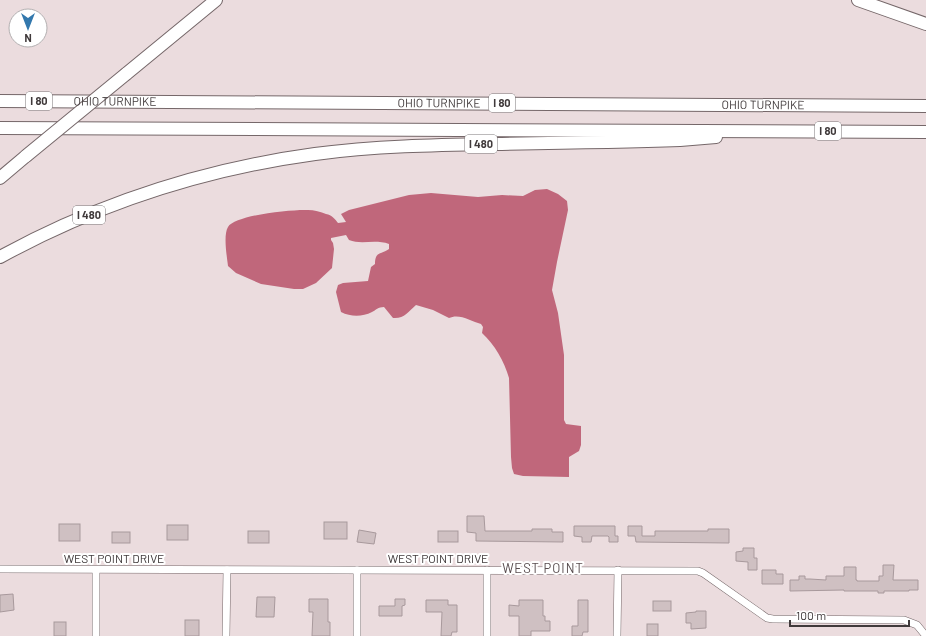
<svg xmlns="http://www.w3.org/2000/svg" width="926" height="636" font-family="Barlow,sans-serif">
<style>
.water{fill:#c0677b}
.building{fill:#cfc0c2;stroke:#a8999c}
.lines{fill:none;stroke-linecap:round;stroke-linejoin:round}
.street-casing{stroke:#756769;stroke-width:8}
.highway-casing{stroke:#756769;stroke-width:14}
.street{stroke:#fff;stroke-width:7}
.highway{stroke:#fff;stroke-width:12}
.highway-bridge-casing{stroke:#756769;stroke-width:14;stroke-linecap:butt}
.highway-bridge{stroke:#fff;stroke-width:12}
.labels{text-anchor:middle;stroke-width:4;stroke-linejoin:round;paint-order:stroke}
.shield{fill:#fff;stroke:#797576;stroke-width:1}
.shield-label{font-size:11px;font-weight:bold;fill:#403a3b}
.street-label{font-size:12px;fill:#403a3b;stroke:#fff}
.neighbourhood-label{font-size:13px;letter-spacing:1px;fill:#594d4f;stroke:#fff}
</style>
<rect width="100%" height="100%" fill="#ebdcde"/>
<!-- water -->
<path class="water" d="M 547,189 L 558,194 L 567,201 L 568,210 L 557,262 L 552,290 L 558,313 L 564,355 L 564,420 L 566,424 L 581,426 L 581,445 L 579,451 L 569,457 L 569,477 L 523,476 L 514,474 L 512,468 L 511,457 L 509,378 C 504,361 495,345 482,333 L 483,327 L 481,324 C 471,321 459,313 449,318 L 433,310 L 416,305 C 408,312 404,319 393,318 L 384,307 C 378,307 376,310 372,312 C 362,317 351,317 341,312 L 336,292 L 338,285 L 343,283 L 368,281 L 371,267 L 375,264 C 375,251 381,255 389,249 L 389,244 C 375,239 361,245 349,240 L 346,235 L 331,238 L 331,240 L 333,243 L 334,249 L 332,268 L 316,283 L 303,289 L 294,289 L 261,284 L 236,273 L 228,266 C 227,257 223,235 228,227 C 235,215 294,209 308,210 C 314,210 321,212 326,214 C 332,215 335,219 338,223 L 346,222 L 341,214 L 349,210 L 409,195 L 431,193 L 478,197 L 502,195 L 523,196 L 535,190 Z"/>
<!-- building -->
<g class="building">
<polygon points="467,516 484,516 485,531 532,531 532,529 552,529 552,532 563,532 563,542 476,541 476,533 467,532"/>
<rect x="324" y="522" width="23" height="17"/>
<rect x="59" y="524" width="21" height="17"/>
<rect x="167" y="525" width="21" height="15"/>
<polygon points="574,526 615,526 615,536 618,536 618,542 609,542 609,537 608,536 592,536 591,542 582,542 582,537 574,536"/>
<polygon points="628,526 642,526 642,536 655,536 655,531 708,531 708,529 729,529 729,543 636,542 635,536 628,536"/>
<polygon points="359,530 376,533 374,544 357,542"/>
<rect x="248" y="531" width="21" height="12"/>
<rect x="438" y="531" width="20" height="11"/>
<rect x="112" y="532" width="18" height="11"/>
<polygon points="743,548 754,548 754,558 757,558 757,570 748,570 748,562 736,561 736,552 743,551"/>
<polygon points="883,565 894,565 893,580 918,580 918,590 909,590 909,591 884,591 884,593 878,593 878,591 844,591 844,590 790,591 790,580 799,580 799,576 805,576 805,579 810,579 826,580 826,576 844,576 844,567 856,567 856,580 857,580 857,581 879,581 879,576 883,576"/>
<polygon points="762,570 776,570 776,574 783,574 783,584 762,584"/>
<polygon points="13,594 14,610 0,612 0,595"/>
<polygon points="257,597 275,597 274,617 256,617"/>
<polygon points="309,599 328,599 328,622 330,622 330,636 312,636 313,612 309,612"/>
<polygon points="395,599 405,599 405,605 402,606 402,616 379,616 379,606 395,606"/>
<polygon points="426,600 448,600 448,605 457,605 457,632 452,632 451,636 441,636 442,612 426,612"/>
<polygon points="519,600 543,600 543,616 545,616 545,621 550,621 550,631 531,631 531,636 519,636 519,616 509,616 509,605 519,606"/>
<polygon points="578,600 588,600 588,632 583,632 582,636 572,636 572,626 578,626"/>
<rect x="653" y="601" width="18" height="10"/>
<polygon points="696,611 706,611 706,628 691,629 691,623 686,623 686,613 696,612"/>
<rect x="185" y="620" width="14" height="16"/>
<rect x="54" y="622" width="12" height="14"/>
<rect x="647" y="624" width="11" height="12"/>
</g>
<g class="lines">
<!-- street casing -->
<g class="street-casing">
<g id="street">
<polyline points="0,569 698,571 703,573 767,618 773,619 904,620 917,625 926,636"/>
<polyline points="96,636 96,570"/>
<polyline points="226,636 227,570"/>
<polyline points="357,636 357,570"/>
<polyline points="487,636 487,570"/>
<polyline points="617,636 618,570"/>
</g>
</g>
<!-- highway casing -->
<g class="highway-casing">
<g id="highway">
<polyline points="858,0 926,24"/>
<polyline points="126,74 216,0"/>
<path id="s1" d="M 0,101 L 926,106"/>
<polyline points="0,128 926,132"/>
<polyline points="0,178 26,156"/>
<path d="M 0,257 C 97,204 205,169 315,154 C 375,146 434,145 494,144 C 556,143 618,142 680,140 L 716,137"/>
</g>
</g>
<!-- street -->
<use href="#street" class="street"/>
<!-- highway -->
<use href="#highway" class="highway"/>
<!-- highway-bridge casing -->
<g class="highway-bridge-casing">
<polyline id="highway-bridge" points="26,156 126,74"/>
</g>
<!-- highway-bridge -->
<use href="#highway-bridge" class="highway-bridge"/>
</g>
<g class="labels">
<!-- shield labels -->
<g class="shield">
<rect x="26" y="92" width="26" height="18" rx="3"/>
<rect x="489" y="94" width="26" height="18" rx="3"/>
<rect x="815" y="122" width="26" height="18" rx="3"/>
<rect x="465" y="135" width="32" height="18" rx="3"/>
<rect x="73" y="206" width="32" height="18" rx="3"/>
</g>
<g class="shield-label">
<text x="39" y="105">I 80</text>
<text x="502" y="107">I 80</text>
<text x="828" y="135">I 80</text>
<text x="481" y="148">I 480</text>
<text x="89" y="219">I 480</text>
</g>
<!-- street labels -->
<g class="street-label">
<text dy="4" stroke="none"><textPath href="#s1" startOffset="115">OHIO TURNPIKE</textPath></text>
<text dy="4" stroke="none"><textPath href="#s1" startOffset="439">OHIO TURNPIKE</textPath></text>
<text dy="4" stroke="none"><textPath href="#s1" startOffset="763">OHIO TURNPIKE</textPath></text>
<text x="114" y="563">WEST POINT DRIVE</text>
<text x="438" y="563">WEST POINT DRIVE</text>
</g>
<!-- neighbourhood labels -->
<g class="neighbourhood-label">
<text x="543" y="573">WEST POINT</text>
</g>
</g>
<!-- north arrow -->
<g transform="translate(28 28) rotate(180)"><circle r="19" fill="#ffffff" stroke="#b3b0b1"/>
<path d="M0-3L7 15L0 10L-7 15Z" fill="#3378ad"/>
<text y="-6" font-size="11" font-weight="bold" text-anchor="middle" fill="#403a3b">N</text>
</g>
<!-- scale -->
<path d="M790 620v6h119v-6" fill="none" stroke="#403a3b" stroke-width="2"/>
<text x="796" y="620" font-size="12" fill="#403a3b" stroke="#ffffff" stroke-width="3" paint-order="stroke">100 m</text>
</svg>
